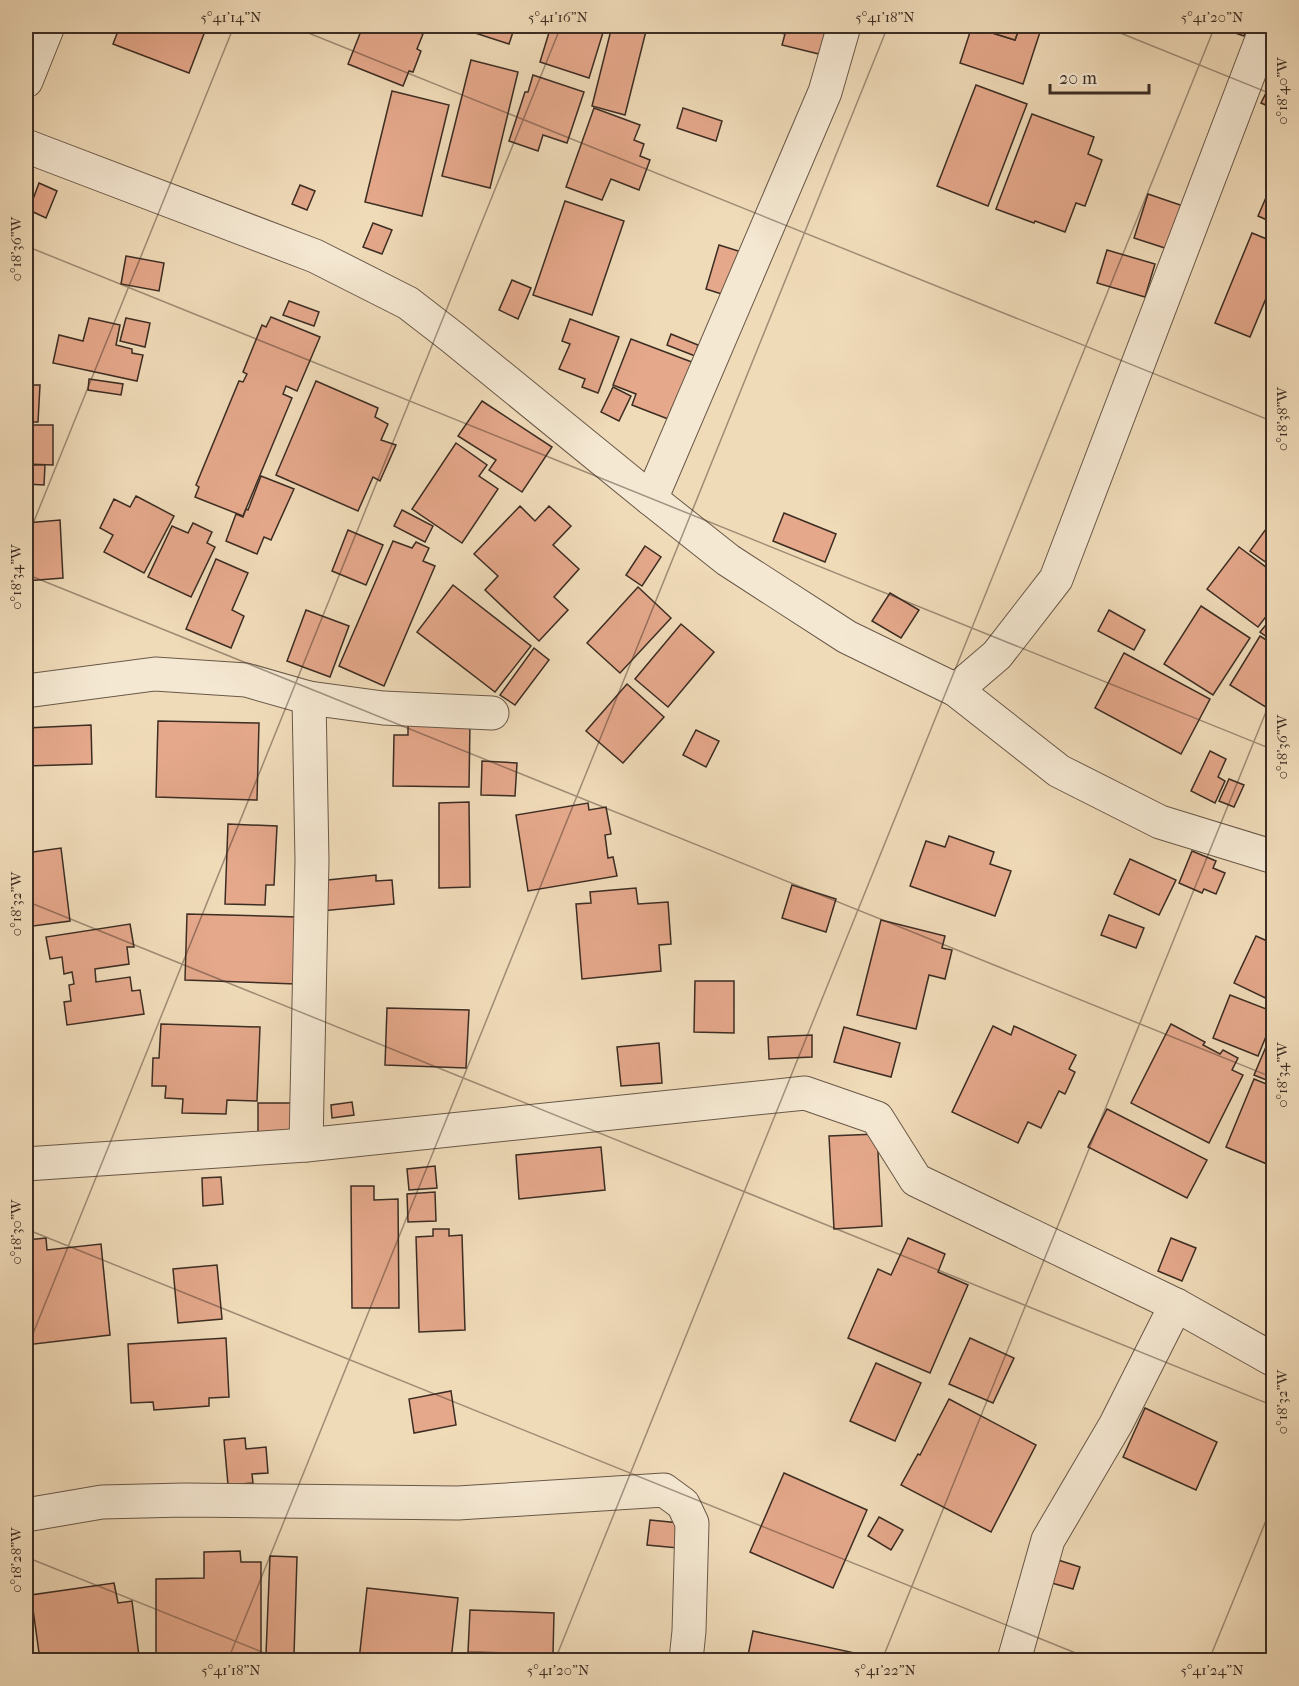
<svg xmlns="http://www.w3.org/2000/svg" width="1299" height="1686" font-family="'IM FELL French Canon',serif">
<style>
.building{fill:#e5a88b;stroke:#3c2d23;stroke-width:1.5}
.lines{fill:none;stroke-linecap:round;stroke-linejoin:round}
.minor-casing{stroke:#695848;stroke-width:35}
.minor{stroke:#f5e8d2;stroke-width:33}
.ticks{fill:none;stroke:#3c2d23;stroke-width:1.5;stroke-opacity:0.45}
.neatline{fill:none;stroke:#3c2d23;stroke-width:2}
.ticks-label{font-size:15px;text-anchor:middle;fill:#3c2d23}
</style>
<rect width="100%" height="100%" fill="#f0dbb9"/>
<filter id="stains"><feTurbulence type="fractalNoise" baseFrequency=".00333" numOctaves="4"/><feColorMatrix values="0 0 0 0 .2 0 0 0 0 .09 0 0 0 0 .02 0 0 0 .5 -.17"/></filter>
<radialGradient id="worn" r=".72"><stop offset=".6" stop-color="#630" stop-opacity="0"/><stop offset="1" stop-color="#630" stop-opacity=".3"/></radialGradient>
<!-- building -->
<g class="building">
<polygon points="120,26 207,26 189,73 113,44"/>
<polygon points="363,26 400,26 423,34 417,49 421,51 413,72 409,71 403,86 348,64"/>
<polygon points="474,26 515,26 509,44 472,32"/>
<polygon points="551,26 605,26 589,78 540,62"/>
<polygon points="612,26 647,27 625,115 592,106"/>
<polygon points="770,26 827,26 819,54 782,45 785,34 769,30"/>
<polygon points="972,26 988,26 986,31 1015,40 1020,26 1017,26 1042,26 1023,84 960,63"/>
<polygon points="988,26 1020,26 1015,40 986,31"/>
<polygon points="1215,26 1248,26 1244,36"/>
<polygon points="471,60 518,72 490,188 442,176"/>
<polygon points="533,75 584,92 567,143 543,135 538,151 509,141 525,92 528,92"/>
<polygon points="976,85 1027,104 988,206 937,186"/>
<polygon points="1268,89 1274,91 1273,108 1261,103"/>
<polygon points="392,91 449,105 422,216 365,202"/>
<polygon points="594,108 640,125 634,140 644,144 640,156 650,160 639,190 611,179 602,200 566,187"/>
<polygon points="683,108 722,121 716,141 677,128"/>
<polygon points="1032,114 1094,137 1088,154 1102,160 1085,206 1076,203 1065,232 1035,221 1034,223 996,209"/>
<polygon points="1274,179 1274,223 1258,216"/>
<polygon points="39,183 57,191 46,218 29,210"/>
<polygon points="300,185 315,191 307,210 292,204"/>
<polygon points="1148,194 1189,208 1174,251 1134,238"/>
<polygon points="565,201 624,221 592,315 533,295"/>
<polygon points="373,223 392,230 382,254 363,247"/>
<polygon points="1252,233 1274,242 1274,279 1250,337 1215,323"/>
<polygon points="719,245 748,254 734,298 706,289"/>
<polygon points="1107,250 1155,264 1145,297 1097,283"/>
<polygon points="126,256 164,263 159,291 121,284"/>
<polygon points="512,280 531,288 518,319 499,310"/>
<polygon points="289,301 319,312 314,326 283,315"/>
<polygon points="271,317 320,337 297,391 286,386 283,394 292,398 243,516 195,497 199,487 196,485 239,381 243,382 247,374 243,372 262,325 266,327"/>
<polygon points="89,318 120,325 116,345 132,349 132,353 143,355 137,381 53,363 59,335 83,341"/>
<polygon points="126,318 150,323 145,347 120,341"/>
<polygon points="570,319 619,337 598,393 582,387 585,379 559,369 570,344 562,341"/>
<polygon points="671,334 698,345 695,356 667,345"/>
<polygon points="631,339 697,364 684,413 672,408 668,419 632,405 636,394 613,385"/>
<polygon points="89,379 123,384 121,395 88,390"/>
<polygon points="316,381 378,408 375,417 388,424 381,440 396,445 380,481 373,477 358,511 276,475"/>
<polygon points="26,385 40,385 38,422 26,422"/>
<polygon points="613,387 631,396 619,421 601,412"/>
<polygon points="482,401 552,447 522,492 489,470 496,460 458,436"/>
<polygon points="26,425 53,425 53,465 26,464"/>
<polygon points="456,443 487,465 479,476 498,489 462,543 412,509"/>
<polygon points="26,465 45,465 44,485 26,484"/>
<polygon points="261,476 294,489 271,540 264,537 257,554 226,541 236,514 243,517 246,509 248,510"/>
<polygon points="136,496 174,516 144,573 104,552 113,535 100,528 114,499 130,507"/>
<polygon points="520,506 535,521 549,506 571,526 553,545 579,569 554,597 568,610 539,641 485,590 498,576 474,554"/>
<polygon points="402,510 433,526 425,542 394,526"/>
<polygon points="784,513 836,534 825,562 773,541"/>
<polygon points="1274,518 1274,568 1250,551"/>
<polygon points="60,520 63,578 26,581 26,523"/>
<polygon points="193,523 212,532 207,543 215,547 191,597 148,577 172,526 188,533"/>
<polygon points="348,530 383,545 366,585 332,571"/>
<polygon points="393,541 412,548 416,542 429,548 423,561 435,566 384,686 339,666"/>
<polygon points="645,546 661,557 642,586 626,575"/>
<polygon points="1239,547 1274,573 1274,606 1258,627 1207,589"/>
<polygon points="216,559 248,573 232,610 244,616 231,648 186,629"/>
<polygon points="453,585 531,646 495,692 417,632"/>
<polygon points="638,587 671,618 620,673 587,643"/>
<polygon points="890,593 919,610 901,638 872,621"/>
<polygon points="1201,606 1250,638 1213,695 1164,664"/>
<polygon points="306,610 349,626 330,677 287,661"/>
<polygon points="1109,610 1145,630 1134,650 1098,631"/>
<polygon points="1274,615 1274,642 1260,632"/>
<polygon points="681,624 714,652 668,707 635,679"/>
<polygon points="1260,636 1274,645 1274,712 1230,685"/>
<polygon points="534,648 549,660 515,705 500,695"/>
<polygon points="1124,653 1210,699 1181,754 1095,708"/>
<polygon points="627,684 664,717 623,763 586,731"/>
<polygon points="158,721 259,723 257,800 156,797"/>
<polygon points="408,722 470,723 469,787 393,786 394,735 408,735"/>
<polygon points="91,725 92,764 26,766 26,728"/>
<polygon points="696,730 719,741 706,767 683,755"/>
<polygon points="1210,751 1226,759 1218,777 1225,781 1215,803 1191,791"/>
<polygon points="482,761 517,763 515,796 481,795"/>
<polygon points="1229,779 1244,785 1234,807 1219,801"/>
<polygon points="469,802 470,887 439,888 439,803"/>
<polygon points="588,803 589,810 606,807 611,834 605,835 608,858 613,857 617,876 528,891 516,815"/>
<polygon points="228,824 277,826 274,885 266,885 265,905 225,904"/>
<polygon points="949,836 994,852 990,864 1011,871 995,916 910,886 926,841 945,847"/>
<polygon points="61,848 70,921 26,927 26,853"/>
<polygon points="1192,851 1216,861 1213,868 1225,873 1216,894 1204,889 1202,893 1179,883"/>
<polygon points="1130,859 1176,880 1159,915 1114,894"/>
<polygon points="376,875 376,881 392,880 394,904 321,911 318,881"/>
<polygon points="792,885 836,899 826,932 782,918"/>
<polygon points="636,888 638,904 668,902 671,944 659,945 661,971 582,979 576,904 591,903 590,892"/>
<polygon points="187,914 298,917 296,984 185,980"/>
<polygon points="1109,915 1144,928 1136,948 1101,935"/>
<polygon points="881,920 945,936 942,948 952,950 945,979 929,975 916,1029 857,1015"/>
<polygon points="130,924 134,947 127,947 129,964 95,969 96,982 130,977 132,991 140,990 144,1014 67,1025 64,1002 71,1001 69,985 74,984 72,972 64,974 62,957 50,959 46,937"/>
<polygon points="1256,936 1274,944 1274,1002 1234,983"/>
<polygon points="695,981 734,981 734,1033 694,1032"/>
<polygon points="1230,995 1274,1012 1274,1017 1258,1056 1213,1038"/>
<polygon points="387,1008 469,1010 466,1068 385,1065"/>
<polygon points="161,1024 260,1027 257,1101 227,1100 226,1114 182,1113 183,1099 165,1098 166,1086 152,1086 153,1058 159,1058"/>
<polygon points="1171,1024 1205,1042 1203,1045 1220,1054 1223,1050 1238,1058 1232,1070 1243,1075 1209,1143 1131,1103"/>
<polygon points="993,1026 1011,1035 1014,1026 1076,1055 1069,1069 1075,1072 1065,1094 1059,1091 1041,1128 1028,1122 1018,1143 952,1112"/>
<polygon points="844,1027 900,1043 891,1077 834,1062"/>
<polygon points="1274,1028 1274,1083 1254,1075"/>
<polygon points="812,1035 812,1057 769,1059 768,1037"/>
<polygon points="659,1043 662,1083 621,1086 617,1047"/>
<polygon points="1254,1079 1274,1087 1274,1167 1226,1147"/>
<polygon points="352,1102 354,1115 332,1118 331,1105"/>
<rect x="258" y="1103" width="44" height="29"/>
<polygon points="1107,1109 1207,1160 1187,1198 1088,1147"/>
<polygon points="877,1134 882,1226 834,1229 829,1136"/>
<polygon points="601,1147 605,1190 519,1199 516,1155"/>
<polygon points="435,1166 437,1188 409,1190 407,1169"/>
<polygon points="221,1177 223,1204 203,1206 202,1178"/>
<polygon points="351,1186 374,1186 374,1200 398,1199 399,1308 352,1308"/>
<polygon points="435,1192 436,1221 408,1222 407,1194"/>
<polygon points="433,1229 449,1229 449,1236 462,1235 465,1330 419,1332 416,1237 433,1236"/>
<polygon points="46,1238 47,1250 101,1244 110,1335 26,1345 26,1240"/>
<polygon points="908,1238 945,1254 938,1272 968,1285 930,1373 848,1338 878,1269 891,1275"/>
<polygon points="1171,1238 1196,1248 1182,1281 1158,1271"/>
<polygon points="217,1265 222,1319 178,1323 173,1269"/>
<polygon points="226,1338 229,1397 209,1398 209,1406 154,1410 153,1402 131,1403 128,1344"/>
<polygon points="970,1338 1014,1358 993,1403 949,1384"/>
<polygon points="876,1363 921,1383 895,1441 850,1421"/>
<polygon points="451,1391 456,1425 414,1433 409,1399"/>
<polygon points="949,1399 1036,1445 991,1532 901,1485 918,1454 920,1455"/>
<polygon points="1145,1408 1217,1442 1196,1490 1123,1457"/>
<polygon points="245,1438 246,1449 266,1447 268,1473 252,1474 253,1483 228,1485 224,1440"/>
<polygon points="784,1473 867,1510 833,1588 750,1552"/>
<polygon points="879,1517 903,1530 891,1550 868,1536"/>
<polygon points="650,1520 680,1523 678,1548 647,1545"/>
<polygon points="240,1551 241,1562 261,1562 261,1655 156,1656 156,1579 204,1578 204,1552"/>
<polygon points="270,1556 297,1557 294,1655 266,1654"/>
<polygon points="1055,1559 1080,1567 1073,1589 1048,1582"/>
<polygon points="114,1583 118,1603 132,1601 139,1656 107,1660 40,1660 31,1595"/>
<polygon points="367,1588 458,1598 451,1660 423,1658 423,1660 359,1660"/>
<polygon points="470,1610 554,1613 553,1654 468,1652"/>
<polygon points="753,1631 864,1655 862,1660 747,1660"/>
</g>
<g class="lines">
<!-- minor casing -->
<g class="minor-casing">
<g id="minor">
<polyline points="26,81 48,26"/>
<polyline points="26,146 315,256 408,303 452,337 651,499 728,560 847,637 956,690 1059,771 1160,822 1274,857"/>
<polyline points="651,499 825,92 844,26"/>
<polyline points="956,690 997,655 1056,579 1267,26"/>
<polyline points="26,691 155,674 246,680 309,698 383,708 492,713"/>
<polyline points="306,1145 312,861 309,698"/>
<polyline points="26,1164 306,1145 805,1093 877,1118 916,1180 1176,1305 1274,1360"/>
<polyline points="26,1515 102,1502 184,1500 458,1503 664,1490 683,1504 692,1523 689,1631 686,1660"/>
<polyline points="1014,1660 1048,1540 1116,1424 1176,1305"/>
</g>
</g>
<!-- minor -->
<use href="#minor" class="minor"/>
</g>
<!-- ticks -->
<path class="ticks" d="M 291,26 L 1274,422M 1103,26 L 1274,95M 26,246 L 1274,750M 26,541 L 234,26M 26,574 L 1274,1078M 26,901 L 1274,1406M 26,1229 L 1093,1660M 26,1351 L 561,26M 26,1557 L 282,1660M 228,1660 L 888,26M 555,1660 L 1215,26M 882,1660 L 1274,692M 1209,1660 L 1274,1501"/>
<!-- margin -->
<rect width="1299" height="1686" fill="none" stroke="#f0dbb9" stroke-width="66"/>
<!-- scale -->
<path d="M1050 84v9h99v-9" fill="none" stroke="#3c2d23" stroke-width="3"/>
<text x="1059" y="84" font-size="18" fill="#3c2d23" stroke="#f5e8d2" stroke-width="4.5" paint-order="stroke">20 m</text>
<rect x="33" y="33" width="1233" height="1620" class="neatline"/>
<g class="ticks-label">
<text x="231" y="22">5°41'14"N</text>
<text x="558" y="22">5°41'16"N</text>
<text x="885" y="22">5°41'18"N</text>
<text x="1212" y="22">5°41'20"N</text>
<text transform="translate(1282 91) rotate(-90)" y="5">0°18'40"W</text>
<text transform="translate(16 249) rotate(-90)" y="5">0°18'36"W</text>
<text transform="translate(1282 419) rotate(-90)" y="5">0°18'38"W</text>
<text transform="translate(16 577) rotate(-90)" y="5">0°18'34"W</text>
<text transform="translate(1282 747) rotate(-90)" y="5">0°18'36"W</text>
<text transform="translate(16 904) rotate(-90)" y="5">0°18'32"W</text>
<text transform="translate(1282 1075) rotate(-90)" y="5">0°18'34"W</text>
<text transform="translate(16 1232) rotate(-90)" y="5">0°18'30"W</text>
<text transform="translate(1282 1402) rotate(-90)" y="5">0°18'32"W</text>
<text transform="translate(16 1560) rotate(-90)" y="5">0°18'28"W</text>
<text x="231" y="1675">5°41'18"N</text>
<text x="558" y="1675">5°41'20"N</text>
<text x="885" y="1675">5°41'22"N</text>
<text x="1212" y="1675">5°41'24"N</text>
</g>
<rect width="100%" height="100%" filter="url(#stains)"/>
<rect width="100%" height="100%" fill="url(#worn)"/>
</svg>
